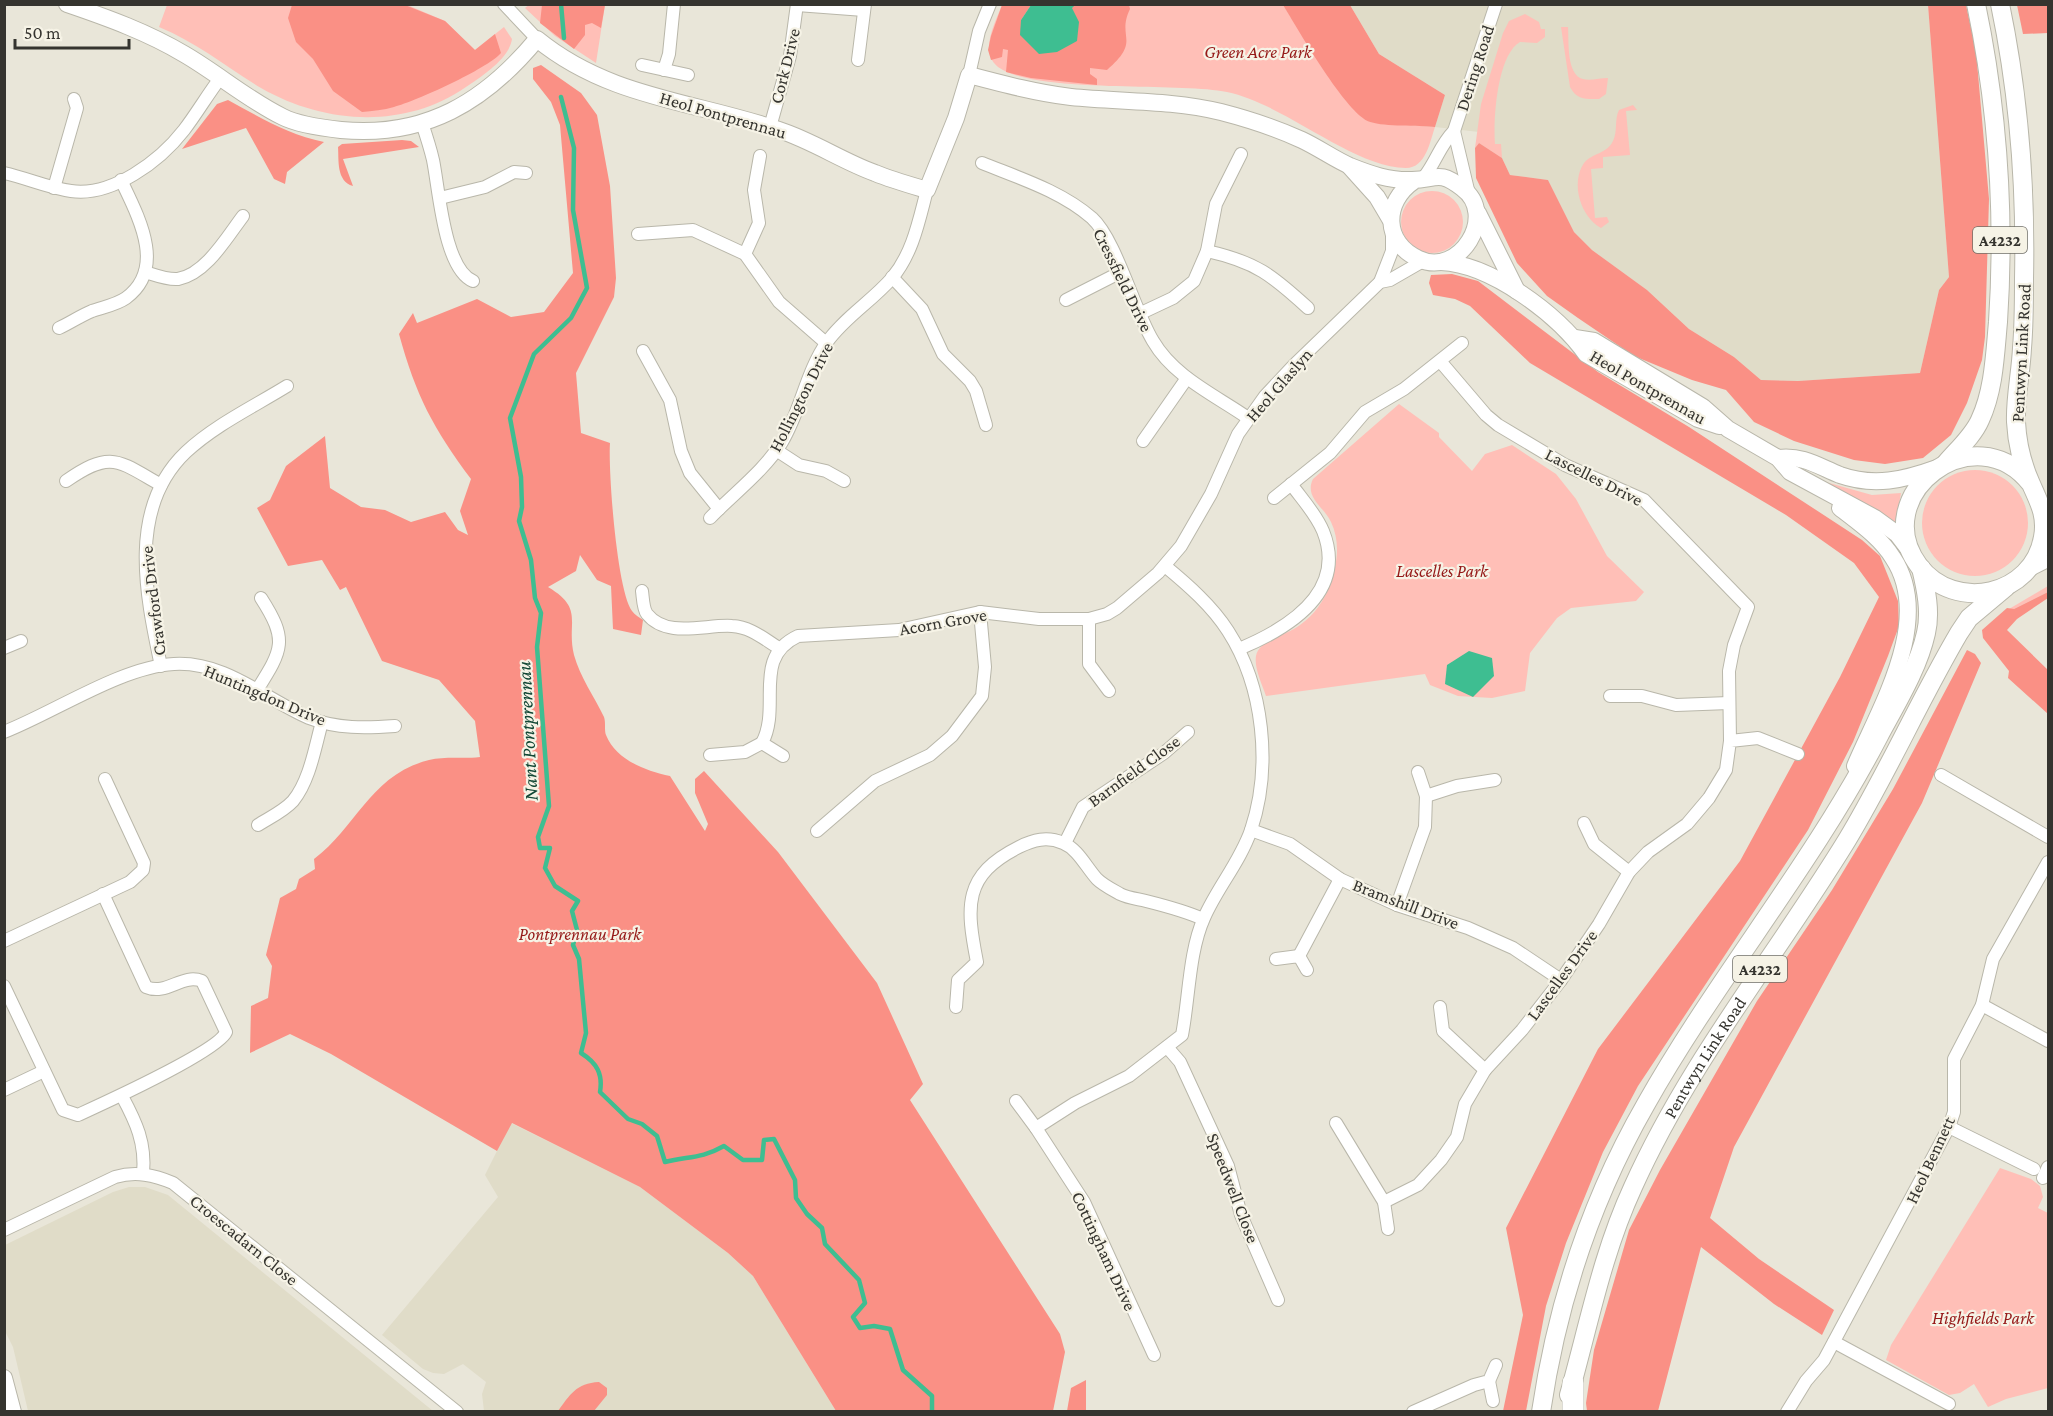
<svg xmlns="http://www.w3.org/2000/svg" width="2053" height="1416" font-family="'Crimson Pro',serif">
<style>
.built{fill:#e0dcc8}
.green{fill:#ffbfb7}
.forest{fill:#fa9085}
.water{fill:#3ebe91}
.lines{fill:none;stroke-linecap:round;stroke-linejoin:round}
.stream{stroke:#3ebe91;stroke-width:4.5}
.street-casing{stroke:#b9b7aa;stroke-width:14}
.secondary-casing{stroke:#b9b7aa;stroke-width:18}
.primary-casing{stroke:#b9b7aa;stroke-width:20}
.highway-casing{stroke:#b9b7aa;stroke-width:22}
.street{stroke:#fff;stroke-width:12}
.secondary{stroke:#fff;stroke-width:16}
.primary{stroke:#fff;stroke-width:18}
.highway{stroke:#fff;stroke-width:21}
.labels{text-anchor:middle;stroke-width:4.5;stroke-linejoin:round;paint-order:stroke}
.shield{fill:#f6f3e6;stroke:#6f6d66;stroke-width:1.5}
.shield-label{font-size:16px;font-weight:bold;fill:#35342f}
.park-label{font-size:18px;font-style:italic;fill:#951918;stroke:#f6f3e6}
.street-label{font-size:18px;fill:#35342f;stroke:#f6f3e6}
.water-label{font-size:20px;font-style:italic;fill:#114634;stroke:#f6f3e6}
</style>
<rect width="100%" height="100%" fill="#e9e6d9"/>
<!-- built -->
<g class="built">
<polygon points="1350,5 1928,5 1949,277 1939,290 1920,373 1798,381 1761,380 1734,357 1689,329 1647,290 1592,250 1574,232 1548,180 1510,175 1502,158 1479,143 1479,132 1435,127 1445,95 1379,54"/>
<polygon points="511,1123 640,1187 728,1253 753,1276 836,1411 484,1411 482,1394 486,1382 463,1364 444,1374 433,1373 423,1369 382,1335 498,1197 485,1175"/>
<polygon points="129,1187 145,1187 168,1195 433,1411 28,1411 13,1347 5,1331 5,1245 113,1192"/>
</g>
<!-- green -->
<g class="green">
<path d="M 405,4 L 445,21 L 475,50 L 504,27 L 512,39 C 509,59 482,76 466,87 C 404,130 324,124 261,88 C 226,67 198,43 159,27 L 167,5 Z"/>
<polygon points="530,4 605,5 596,63 555,36 525,8"/>
<path d="M 1002,5 L 1283,5 L 1347,102 L 1370,122 L 1435,127 C 1430,141 1426,168 1406,168 C 1352,167 1285,104 1227,92 C 1176,82 1035,94 998,67 C 979,52 995,23 1002,5 Z"/>
<path d="M 1525,14 L 1539,22 L 1541,29 L 1545,29 L 1545,37 L 1537,43 L 1520,42 C 1497,55 1493,120 1495,144 L 1501,144 L 1502,158 L 1479,143 L 1475,148 L 1481,104 L 1503,33 L 1509,21 Z"/>
<path d="M 1561,27 L 1568,27 C 1569,40 1566,75 1583,79 C 1590,81 1600,78 1608,78 L 1606,94 L 1599,99 C 1585,99 1577,100 1570,87 Z"/>
<path d="M 1633,105 L 1637,110 L 1626,111 L 1630,155 L 1603,157 L 1603,168 L 1591,169 L 1595,218 L 1607,217 L 1609,222 L 1601,228 C 1581,217 1570,184 1584,163 C 1592,153 1607,154 1613,141 C 1618,131 1614,120 1619,110 Z"/>
<circle cx="1432" cy="222" r="31"/>
<path d="M 1399,404 L 1439,433 L 1439,437 L 1472,471 L 1485,454 L 1512,445 L 1556,474 L 1576,499 L 1607,556 L 1644,592 L 1636,601 L 1571,608 L 1557,618 L 1530,653 L 1525,691 L 1492,698 L 1458,696 L 1430,685 L 1425,674 L 1266,696 C 1262,684 1254,668 1256,656 C 1259,639 1288,635 1300,625 C 1314,615 1324,601 1330,585 C 1337,565 1341,543 1331,522 C 1324,507 1304,497 1313,479 Z"/>
<circle cx="1975" cy="523" r="53"/>
<polygon points="1822,481 1872,495 1901,493 1896,523"/>
<polygon points="2048,586 2048,592 2014,609 2009,609"/>
<polygon points="2000,1168 2031,1179 2040,1186 2043,1197 2038,1208 2048,1213 2048,1388 2006,1399 1988,1407 1974,1384 1960,1393 1949,1395 1886,1360 1891,1345"/>
</g>
<!-- forest -->
<g class="forest">
<path d="M 292,5 L 405,5 L 445,21 L 475,50 L 495,34 L 501,53 C 487,69 416,101 394,107 C 384,110 372,111 362,112 L 333,91 L 313,59 L 296,42 L 288,18 Z"/>
<polygon points="542,5 605,5 601,28 592,23 585,25 585,35 574,49 540,23"/>
<path d="M 1002,5 L 1031,5 L 1021,20 L 1071,6 L 1067,5 L 1129,5 L 1130,9 C 1116,38 1142,40 1107,70 L 1090,68 L 1090,74 L 1097,79 L 1097,85 L 1031,78 L 1006,72 L 1008,50 L 1003,49 L 1002,57 L 991,60 L 988,50 L 991,36 Z"/>
<path d="M 1283,5 L 1350,5 L 1379,54 L 1445,95 L 1435,127 C 1417,125 1386,127 1370,122 C 1346,114 1298,29 1283,5 Z"/>
<polygon points="1928,5 1966,5 1976,51 1989,199 1985,337 1982,360 1967,403 1951,435 1923,458 1885,464 1854,460 1794,441 1754,422 1726,390 1692,380 1634,356 1578,318 1547,296 1517,263 1476,178 1475,148 1479,143 1502,158 1510,175 1548,180 1574,232 1592,250 1647,290 1689,329 1734,357 1761,380 1798,381 1920,373 1939,290 1949,277"/>
<polygon points="2017,5 2048,5 2048,33 2023,34"/>
<path d="M 541,65 L 581,93 L 597,115 L 610,186 L 616,278 L 614,297 L 576,373 L 581,433 L 610,443 C 608,471 617,591 632,611 C 635,615 639,617 643,620 L 641,635 L 613,629 L 611,586 L 597,580 L 580,555 L 576,571 L 548,587 C 585,609 566,622 574,655 C 580,677 594,696 604,717 C 606,723 604,730 606,735 C 616,760 646,771 670,776 L 705,831 L 708,824 L 695,793 L 695,779 L 704,771 L 778,852 L 877,983 L 923,1084 L 910,1100 L 1060,1334 L 1065,1352 L 1053,1411 L 836,1411 L 753,1276 L 728,1253 L 640,1187 L 512,1123 L 497,1151 L 331,1054 L 290,1034 L 250,1053 L 251,1006 L 268,998 L 272,966 L 266,955 L 280,898 L 296,889 L 299,879 L 315,869 L 314,859 C 357,827 370,775 429,760 C 445,756 464,759 480,757 L 475,721 L 439,680 L 382,661 L 346,587 L 340,590 L 322,560 L 288,566 L 257,508 L 270,500 L 286,466 L 325,436 L 330,488 L 361,507 L 385,510 L 411,522 L 445,512 L 458,530 L 468,535 L 460,511 L 471,479 C 433,428 416,396 399,334 L 413,313 L 417,323 L 477,299 L 511,317 L 544,312 L 573,273 L 560,125 L 551,102 L 533,79 L 533,68 Z"/>
<path d="M 228,100 C 259,117 289,135 324,142 L 287,172 L 285,184 L 274,179 L 246,128 L 182,149 L 217,104 Z"/>
<path d="M 402,140 L 411,141 L 419,147 L 343,159 L 353,186 C 336,181 339,160 338,147 L 342,144 Z"/>
<polygon points="1452,274 1478,281 1598,372 1689,427 1862,540 1880,556 1898,601 1899,626 1888,656 1853,742 1808,830 1638,1086 1603,1152 1566,1243 1546,1306 1526,1411 1503,1411 1523,1315 1506,1228 1598,1049 1740,861 1840,677 1879,597 1854,563 1786,515 1530,363 1470,306 1455,299 1433,295 1429,283 1431,275"/>
<polygon points="2048,592 2048,598 2017,619 2007,630 2048,670 2048,714 2008,678 2009,671 1983,638 1982,630 2007,608 2014,609"/>
<polygon points="1967,650 1975,654 1981,663 1922,803 1734,1147 1710,1218 1759,1259 1834,1310 1822,1335 1774,1304 1701,1247 1658,1411 1587,1411 1586,1403 1594,1350 1629,1230 1660,1170 1757,1001 1832,890 1893,789"/>
<polygon points="1086,1380 1086,1411 1067,1411 1071,1388"/>
<path d="M 599,1382 L 607,1388 L 607,1395 L 594,1411 L 558,1411 C 570,1395 576,1383 599,1382 Z"/>
</g>
<!-- water -->
<g class="water">
<polygon points="1031,5 1071,6 1079,22 1077,41 1057,52 1039,54 1020,35 1021,20"/>
<polygon points="1469,651 1492,658 1494,676 1473,697 1445,684 1447,665"/>
</g>
<g class="lines">
<!-- stream -->
<g class="stream">
<polyline points="561,4 564,38"/>
<polyline points="1071,6 1073,4"/>
<path d="M 561,97 L 574,148 L 573,210 L 587,288 L 571,318 L 534,354 L 510,418 L 521,477 L 522,507 L 519,521 L 531,560 L 535,598 L 541,613 L 537,647 L 549,806 L 538,837 L 540,848 L 550,848 L 545,868 L 555,886 L 578,901 L 572,911 L 577,930 L 573,945 L 579,959 L 586,1033 L 581,1053 C 597,1063 603,1074 600,1092 L 628,1119 L 642,1124 L 657,1136 L 665,1162 C 689,1156 701,1159 724,1146 L 743,1160 L 762,1160 L 764,1140 L 774,1139 L 795,1180 L 796,1198 L 807,1214 L 822,1228 L 825,1244 L 859,1280 L 865,1303 L 853,1317 L 860,1328 L 874,1326 L 890,1329 L 903,1370 L 932,1396 L 932,1412"/>
</g>
<!-- street casing -->
<g class="street-casing">
<g id="street">
<polyline points="504,4 537,39"/>
<polyline points="797,5 864,10"/>
<polyline points="858,60 865,4"/>
<polyline points="642,65 688,75"/>
<polyline points="664,70 669,54 674,4"/>
<polyline points="969,75 979,31 990,4"/>
<path d="M 422,123 C 426,135 430,147 433,160 C 439,189 444,269 473,281"/>
<polyline points="770,127 790,56 797,4"/>
<polyline points="1454,131 1469,194"/>
<path d="M 982,163 C 1019,178 1061,191 1092,218 C 1116,240 1134,310 1153,341 C 1174,377 1215,395 1248,418"/>
<path d="M 4,173 C 27,178 48,188 71,191 C 112,197 160,161 184,130 C 197,113 208,94 221,77"/>
<path d="M 1424,177 C 1436,162 1440,145 1454,131 L 1496,4"/>
<polyline points="54,188 77,108 74,99"/>
<polyline points="440,198 485,187 514,172 526,173"/>
<polyline points="638,234 693,230 745,254 779,302 826,343"/>
<path d="M 1207,251 C 1256,262 1272,275 1308,308"/>
<polyline points="745,254 759,223 754,190 760,156"/>
<path d="M 145,272 C 155,275 167,280 178,279 C 206,274 227,237 243,216"/>
<polyline points="892,277 922,309 943,354 970,381 976,391 986,425"/>
<polyline points="1380,282 1392,251 1392,233"/>
<polyline points="1066,300 1121,272"/>
<polyline points="1139,314 1173,298 1194,281 1207,251 1216,204 1241,154"/>
<path d="M 59,328 C 70,323 80,316 92,311 C 103,307 116,305 126,298 C 167,268 138,216 121,180"/>
<polyline points="643,351 670,400 681,451 690,473 719,509"/>
<polyline points="1440,361 1486,415 1498,425 1565,465 1644,500 1748,607 1734,645 1729,671 1730,741"/>
<polyline points="1143,441 1187,378"/>
<polyline points="776,450 799,465 826,471 844,481"/>
<path d="M 66,481 C 111,450 117,460 161,485"/>
<polyline points="1274,498 1330,453 1365,412 1404,389 1462,343"/>
<path d="M 710,518 C 734,493 764,471 782,442 C 801,410 806,372 827,342 C 845,317 872,301 892,278 C 913,253 919,220 927,190"/>
<polyline points="2028,571 2048,561"/>
<path d="M 642,591 C 643,598 643,609 647,614 C 667,639 706,624 732,626 C 751,627 764,639 779,648"/>
<polyline points="1089,619 1089,664 1109,691"/>
<polyline points="4,648 21,641"/>
<path d="M 1239,649 C 1287,629 1348,593 1323,531 C 1316,514 1302,499 1291,484"/>
<path d="M 161,666 C 146,595 127,508 186,452 C 215,425 253,407 287,386"/>
<path d="M 257,690 C 283,649 288,640 261,598"/>
<polyline points="1610,696 1642,696 1676,705 1729,703"/>
<path d="M 4,732 C 55,712 121,667 174,664 C 225,661 265,699 309,718 C 337,729 366,728 395,726"/>
<polyline points="710,755 745,752 762,743"/>
<path d="M 783,756 L 762,743 C 782,706 751,658 798,636 L 899,630 L 980,612 L 1039,619 L 1089,619 L 1107,614 L 1117,608 L 1158,573 L 1181,546 L 1211,494 L 1238,434 L 1265,396 L 1294,365 L 1380,282 L 1390,280 L 1423,261"/>
<polyline points="1941,775 2048,837"/>
<polyline points="1426,796 1457,786 1495,780"/>
<polyline points="1584,823 1594,844 1629,872"/>
<path d="M 258,825 C 269,818 284,811 293,801 C 310,780 315,747 322,722"/>
<polyline points="1251,830 1290,844 1340,879 1397,905 1468,928 1513,948 1561,980"/>
<polyline points="817,831 875,781 930,755 952,736 982,696 985,667 980,612"/>
<polyline points="1065,843 1083,807 1164,753 1188,732"/>
<polyline points="1397,905 1425,827 1426,796 1418,772"/>
<polyline points="4,941 130,882 143,870 144,863 105,779"/>
<polyline points="1299,956 1340,879"/>
<polyline points="1276,959 1299,956 1307,970"/>
<path d="M 4,986 L 63,1110 L 78,1115 C 102,1104 219,1051 226,1032 L 202,981 C 182,973 167,996 146,987 L 103,894"/>
<polyline points="1982,1005 2048,1041"/>
<path d="M 956,1007 L 958,980 L 977,962 C 966,906 963,875 1019,847 C 1033,840 1047,836 1063,843 C 1078,849 1086,867 1097,879 C 1103,885 1113,890 1120,894 C 1128,898 1138,899 1146,901 C 1166,906 1185,911 1203,919"/>
<polyline points="1440,1007 1443,1031 1485,1070"/>
<polyline points="1167,1047 1180,1062 1228,1166 1241,1215 1278,1300"/>
<polyline points="4,1090 44,1071"/>
<path d="M 122,1096 C 136,1122 146,1143 143,1174"/>
<polyline points="1016,1101 1036,1128"/>
<polyline points="1336,1123 1384,1202 1388,1229"/>
<polyline points="1949,1127 2034,1169"/>
<polyline points="2043,1178 2048,1167"/>
<polyline points="1384,1202 1418,1185 1441,1160 1457,1137 1465,1104 1485,1070 1522,1030 1561,980 1599,924 1629,872 1648,852 1687,824 1709,798 1726,770 1730,741 1758,738 1798,754"/>
<path d="M 4,1230 L 115,1177 C 136,1171 154,1175 173,1183 L 457,1412"/>
<polyline points="1834,1342 1949,1404"/>
<path d="M 1154,1355 L 1084,1202 L 1036,1128 L 1075,1103 L 1129,1076 L 1182,1035 C 1189,999 1189,951 1204,918 C 1217,888 1240,862 1251,830 C 1272,767 1264,687 1228,631 C 1212,606 1188,585 1165,566"/>
<polyline points="1489,1381 1493,1401"/>
<polyline points="1413,1412 1474,1385 1489,1381 1496,1365"/>
<polyline points="1787,1412 1806,1381 1824,1360 1949,1127 1954,1112 1954,1059 1982,1005 1993,959 2048,862"/>
</g>
</g>
<!-- secondary casing -->
<g class="secondary-casing">
<g id="secondary">
<path d="M 67,4 C 108,18 147,32 184,54 C 217,73 248,100 283,117 C 299,125 323,128 341,130 C 425,138 485,102 537,39 C 609,98 694,101 779,130 C 813,141 842,161 875,173 C 892,180 910,185 927,190 L 956,118 L 969,75 C 1003,84 1037,93 1071,97 C 1121,102 1171,100 1221,112 C 1248,119 1276,128 1302,140 C 1319,148 1334,159 1350,166 C 1370,174 1390,181 1412,180 C 1436,180 1438,169 1462,188 C 1499,215 1459,278 1419,259 C 1383,243 1383,202 1414,181"/>
<polyline points="1350,167 1377,197 1390,219"/>
<polyline points="1478,213 1517,291"/>
<path d="M 1441,262 C 1491,264 1557,314 1586,354 L 1698,419 L 1719,426"/>
<polyline points="1575,338 1594,341 1703,407 1728,429 1778,458 1790,472 1875,518 1897,534 1910,551"/>
<path d="M 1778,458 C 1803,455 1818,466 1840,475 C 1874,487 1904,480 1937,468"/>
<path d="M 1840,508 C 1859,523 1880,537 1893,558 C 1934,620 1880,707 1855,766"/>
<polyline points="4,1378 13,1412"/>
</g>
</g>
<!-- primary casing -->
<g class="primary-casing">
<g id="primary">
<path d="M 2000,4 C 2019,95 2026,187 2024,279 C 2024,302 2024,325 2022,348 C 2021,372 2015,398 2016,422 C 2017,442 2023,466 2031,484 C 2039,502 2047,516 2043,537 C 2033,596 1955,613 1919,566 C 1866,495 1975,412 2031,484"/>
<path d="M 1946,463 C 1958,449 1973,436 1980,420 C 1994,390 1995,354 1998,322 C 2005,216 1998,109 1976,4"/>
<path id="s1" d="M 1569,1395 C 1589,1324 1602,1254 1633,1187 C 1689,1062 1776,956 1847,840 C 1888,772 1919,701 1959,633 L 1969,618 L 2006,587"/>
<path d="M 1541,1412 C 1557,1304 1592,1198 1646,1104 C 1717,978 1812,865 1879,736 C 1896,704 1918,669 1926,633 C 1931,612 1926,589 1921,568"/>
</g>
</g>
<!-- highway casing -->
<g class="highway-casing">
<polyline id="highway" points="1573,1383 1573,1412"/>
</g>
<!-- street -->
<use href="#street" class="street"/>
<!-- secondary -->
<use href="#secondary" class="secondary"/>
<!-- primary -->
<use href="#primary" class="primary"/>
<!-- highway -->
<use href="#highway" class="highway"/>
</g>
<g class="labels">
<!-- shield labels -->
<g class="shield">
<rect x="1973" y="227" width="54" height="26" rx="4.5"/>
<rect x="1733" y="956" width="54" height="26" rx="4.5"/>
</g>
<g class="shield-label">
<text x="2000" y="246">A4232</text>
<text x="1760" y="975">A4232</text>
</g>
<!-- park labels -->
<g class="park-label">
<text x="1258" y="58">Green Acre Park</text>
<text x="1442" y="577">Lascelles Park</text>
<text x="580" y="940">Pontprennau Park</text>
<text x="1983" y="1324">Highfields Park</text>
</g>
<!-- street labels -->
<g class="street-label">
<text transform="translate(785 66) rotate(-76)" y="6">Cork Drive</text>
<text transform="translate(1475 68) rotate(-72)" y="6">Dering Road</text>
<text transform="translate(723 115) rotate(16)" y="6">Heol Pontprennau</text>
<text transform="translate(1123 280) rotate(64)" y="6">Cressfield Drive</text>
<text transform="translate(2021 353) rotate(-87)" y="6">Pentwyn Link Road</text>
<text transform="translate(1279 385) rotate(-49)" y="6">Heol Glaslyn</text>
<text transform="translate(1648 387) rotate(30)" y="6">Heol Pontprennau</text>
<text transform="translate(801 397) rotate(-63)" y="6">Hollington Drive</text>
<text transform="translate(1594 477) rotate(27)" y="6">Lascelles Drive</text>
<text transform="translate(153 601) rotate(-97)" y="6">Crawford Drive</text>
<text transform="translate(943 622) rotate(-10)" y="6">Acorn Grove</text>
<text transform="translate(265 695) rotate(23)" y="6">Huntingdon Drive</text>
<text transform="translate(1134 771) rotate(-36)" y="6">Barnfield Close</text>
<text transform="translate(1406 904) rotate(21)" y="6">Bramshill Drive</text>
<text transform="translate(1562 975) rotate(-54)" y="6">Lascelles Drive</text>
<text dy="6" stroke="none"><textPath href="#s1" startOffset="366">Pentwyn Link Road</textPath></text>
<text transform="translate(1930 1160) rotate(-65)" y="6">Heol Bennett</text>
<text transform="translate(1233 1188) rotate(69)" y="6">Speedwell Close</text>
<text transform="translate(244 1240) rotate(39)" y="6">Croescadarn Close</text>
<text transform="translate(1104 1251) rotate(65)" y="6">Cottingham Drive</text>
</g>
<!-- water labels -->
<g class="water-label">
<text transform="translate(527 731) rotate(-93)" y="7">Nant Pontprennau</text>
</g>
</g>
<!-- border -->
<rect width="2053" height="1416" fill="none" stroke="#35342f" stroke-width="12"/>
<!-- scale -->
<path d="M15 39v9h114v-9" fill="none" stroke="#35342f" stroke-width="3"/>
<text x="24" y="39" font-size="18" fill="#35342f" stroke="#f6f3e6" stroke-width="4.5" paint-order="stroke">50 m</text>
</svg>
